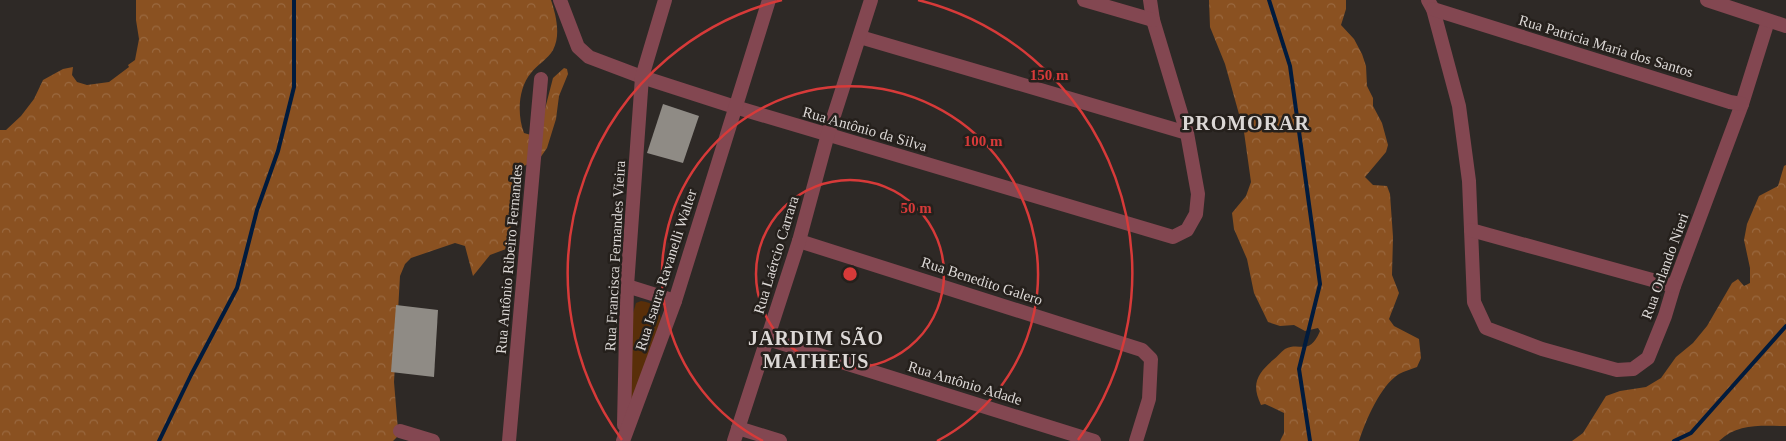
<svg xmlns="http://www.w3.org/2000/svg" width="1786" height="441" font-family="Georgia,serif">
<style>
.forest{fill:url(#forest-crowns)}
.park{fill:#592f09}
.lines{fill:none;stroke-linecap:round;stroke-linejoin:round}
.stream{stroke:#011b3d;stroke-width:4}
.building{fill:#8f8b85}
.minor{stroke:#834751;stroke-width:14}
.ring{fill:none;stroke:#d73a39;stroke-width:2.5}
.labels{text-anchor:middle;stroke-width:5;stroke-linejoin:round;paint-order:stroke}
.street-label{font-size:15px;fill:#dcd8d6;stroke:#25201c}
.district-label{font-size:20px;font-weight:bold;letter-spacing:1px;fill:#dcd8d6;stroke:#25201c}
.centre{fill:#d73a39;stroke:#25201c;stroke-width:2.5}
.ring-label{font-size:15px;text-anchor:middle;font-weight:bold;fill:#d73a39;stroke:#25201c;stroke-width:5;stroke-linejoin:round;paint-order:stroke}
</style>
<defs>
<pattern id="forest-crowns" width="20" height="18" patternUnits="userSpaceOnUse" patternTransform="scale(1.25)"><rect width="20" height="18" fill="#8a5121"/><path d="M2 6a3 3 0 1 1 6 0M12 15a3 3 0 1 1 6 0" fill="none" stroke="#9a6940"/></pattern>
</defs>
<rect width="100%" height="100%" fill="#2e2926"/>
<!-- forest -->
<g class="forest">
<path d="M 136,0 L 551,0 C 556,15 561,35 553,50 C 548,59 537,65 531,73 C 518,88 517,115 524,133 L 531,135 L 539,132 L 553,78 L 564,68 L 567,69 L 568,74 L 559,96 L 556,119 L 547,148 L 540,158 L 524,166 L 521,195 L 513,208 L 509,239 L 506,249 L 490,255 L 473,276 L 465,246 L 455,243 L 411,258 L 405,264 L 400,276 L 394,382 L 398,430 L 400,434 L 393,441 L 0,441 L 0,130 L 6,130 L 21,116 L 34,99 L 43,80 L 63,69 L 73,67 L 72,75 L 77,82 L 87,85 L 109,82 L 129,67 L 128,65 L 135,60 L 139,39 L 136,20 Z"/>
<path d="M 1209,0 L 1346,0 L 1346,9 L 1341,25 L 1354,39 L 1362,54 L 1366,66 L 1367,86 L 1373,98 L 1373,106 L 1382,123 L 1388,145 L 1386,152 L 1365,177 L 1373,185 L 1387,186 L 1390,194 L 1393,237 L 1392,275 L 1399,293 L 1389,319 L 1394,326 L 1419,339 L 1421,358 L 1417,367 C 1412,369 1404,371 1399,374 C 1380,386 1366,420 1359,441 L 1280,441 L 1284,433 L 1284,413 L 1265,404 L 1261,405 C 1251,384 1257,374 1273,360 C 1277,357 1281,352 1285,349 C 1300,341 1309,357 1320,331 L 1318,328 L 1305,331 L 1294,325 L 1280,326 L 1268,322 L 1254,293 L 1247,259 L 1234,229 L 1232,213 L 1246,196 L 1251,182 L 1244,132 L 1225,64 L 1210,27 Z"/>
<path d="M 1786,165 L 1786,426 C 1761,426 1738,423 1719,441 L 1572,441 L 1583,433 L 1606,396 L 1620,391 L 1646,387 L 1661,378 L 1676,357 L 1693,343 L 1707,326 L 1732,283 L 1738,279 L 1744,286 L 1750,283 L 1750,268 L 1744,240 L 1747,224 L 1759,196 L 1778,186 L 1784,166 Z"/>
</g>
<!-- park -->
<path class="park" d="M 641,301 C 653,302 661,309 661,322 L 635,402 L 625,400 L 633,313 L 636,303 Z"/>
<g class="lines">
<!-- stream -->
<g class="stream">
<polyline points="1269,0 1290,66 1320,284 1299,369 1310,441"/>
<polyline points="159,441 191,375 237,288 257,210 278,151 294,87 294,0"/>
<polyline points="1674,441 1691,433 1786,326"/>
</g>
</g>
<!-- building -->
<g class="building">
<polygon points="663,104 699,116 683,163 647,153"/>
<polygon points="396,305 438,310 434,377 391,372"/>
</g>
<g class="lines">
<!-- minor -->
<g class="minor">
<polyline points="560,0 578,47 589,57 642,77 735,107 1173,237 1187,230 1196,214 1198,194 1187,133 1153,20 1150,0"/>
<polyline points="1084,0 1153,20"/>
<polyline points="1428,0 1433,9 1459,106 1469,181 1474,302 1486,328 1542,349 1617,370 1633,369 1648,358 1665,316 1674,286 1742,104 1768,21"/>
<polyline points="1707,0 1786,26"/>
<polyline points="1433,9 1730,102 1742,104"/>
<polyline points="860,37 1187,133"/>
<polyline points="1471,230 1674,286"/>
<polyline points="799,241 1142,350 1151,359 1149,399 1136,441"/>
<polyline points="627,286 675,301"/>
<polyline points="768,339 1094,441"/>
<polyline points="624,425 627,286 642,77 665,0"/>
<polyline points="738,428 780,441"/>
<polyline points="400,431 433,441"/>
<polyline points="509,441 541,79"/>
<polyline points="623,441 675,301 769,0"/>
<polyline points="734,441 799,241 828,134 871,0"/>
</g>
</g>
<!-- distance rings -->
<g class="ring">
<circle cx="850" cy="274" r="94"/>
<path d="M763 441A188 188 0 1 1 937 441"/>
<path d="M622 440A282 282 0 0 1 782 0M918 0A282 282 0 0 1 1078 440"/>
</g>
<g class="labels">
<!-- street labels -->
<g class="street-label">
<text transform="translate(1606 46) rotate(17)" y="5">Rua Patricia Maria dos Santos</text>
<text transform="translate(865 129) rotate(16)" y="5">Rua Antônio da Silva</text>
<text transform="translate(776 255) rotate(-73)" y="5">Rua Laércio Carrara</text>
<text transform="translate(615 256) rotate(-87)" y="5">Rua Francisca Fernandes Vieira</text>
<text transform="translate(509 259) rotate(-85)" y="5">Rua Antônio Ribeiro Fernandes</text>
<text transform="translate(1665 266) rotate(-70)" y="5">Rua Orlando Nieri</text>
<text transform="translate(666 270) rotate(-72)" y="5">Rua Isaura Ravanelli Walter</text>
<text transform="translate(982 281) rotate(18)" y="5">Rua Benedito Galero</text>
<text transform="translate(965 383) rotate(17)" y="5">Rua Antônio Adade</text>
</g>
<!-- district labels -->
<g class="district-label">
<text x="1246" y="130">PROMORAR</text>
<text x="816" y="345">JARDIM SÃO<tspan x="816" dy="23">MATHEUS</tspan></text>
</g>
</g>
<circle cx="850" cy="274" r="8" class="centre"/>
<g class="ring-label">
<text x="1049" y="80">150 m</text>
<text x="983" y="146">100 m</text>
<text x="916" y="213">50 m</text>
</g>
</svg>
